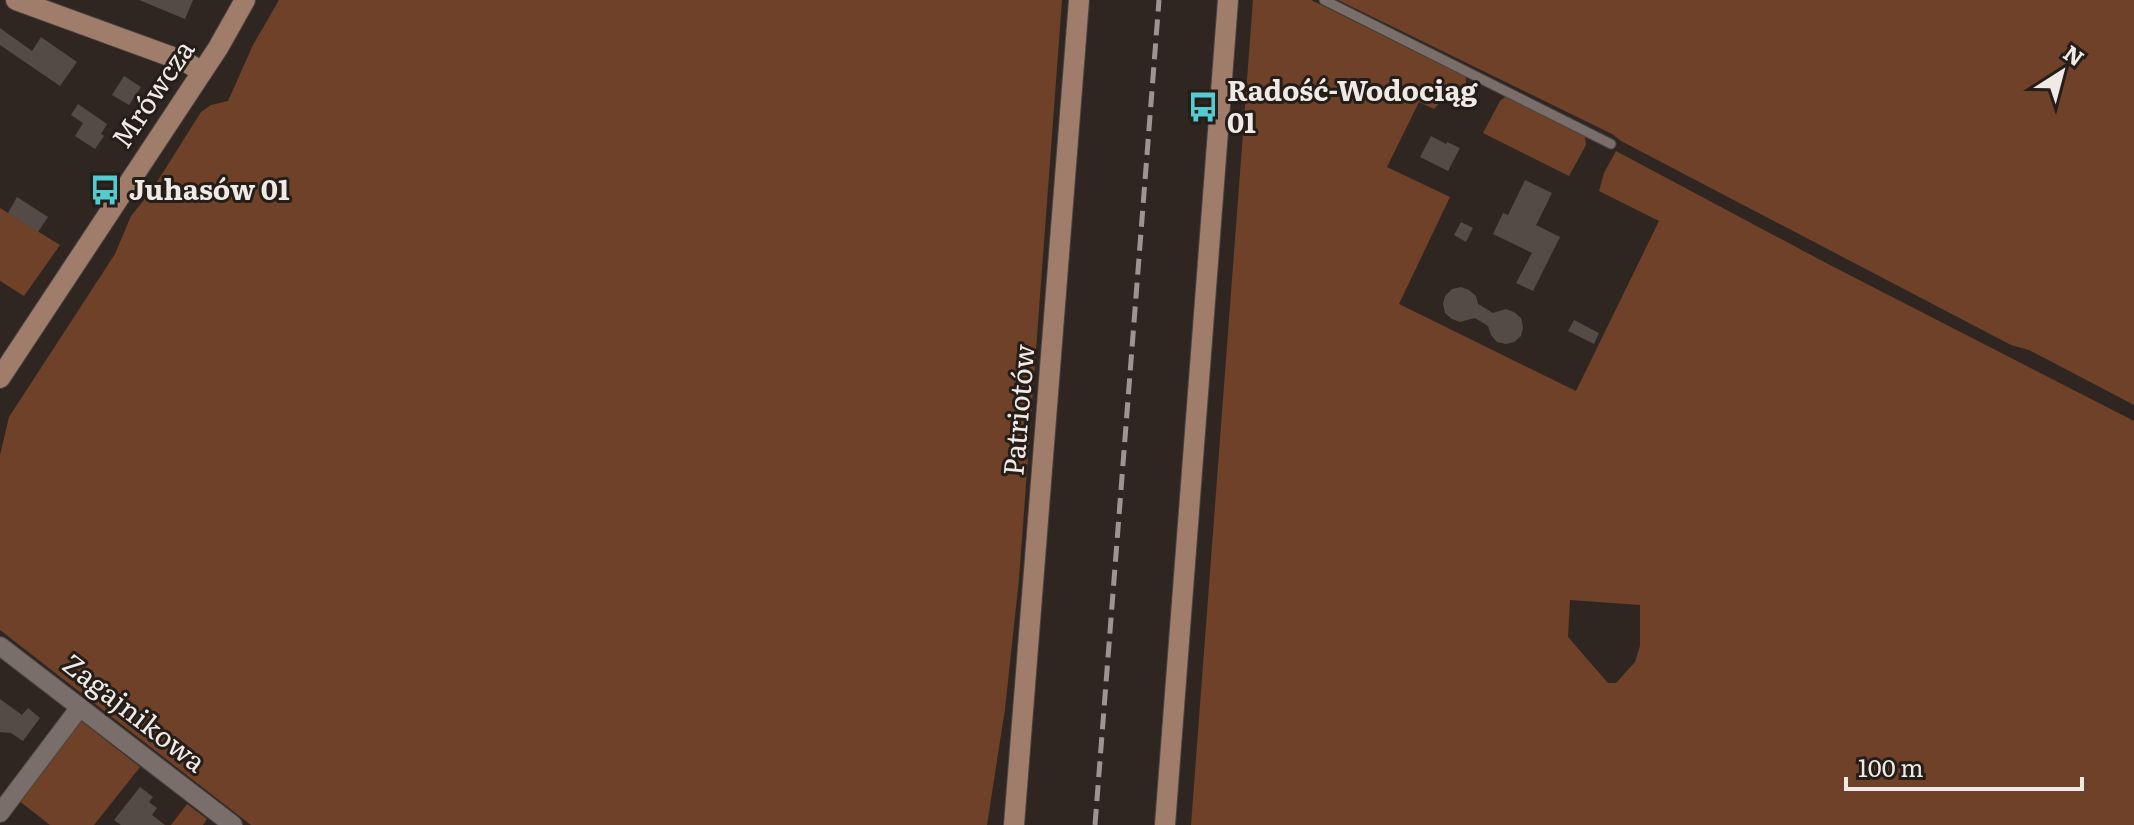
<svg xmlns="http://www.w3.org/2000/svg" width="2134" height="825" font-family="Literata,serif">
<style>
.green{fill:#6f4129;fill-rule:evenodd}
.building{fill:#554b46}
.lines{fill:none;stroke-linecap:round;stroke-linejoin:round}
.lane-casing{stroke:#4b4440;stroke-width:11}
.street-casing{stroke:#4b4440;stroke-width:20}
.secondary-casing{stroke:#4b4440;stroke-width:22}
.lane{stroke:#796e69;stroke-width:9}
.street{stroke:#796e69;stroke-width:18}
.secondary{stroke:#a07c6a;stroke-width:20}
.rail{stroke:#9c9592;stroke-width:5;stroke-dasharray:16 8;stroke-linecap:butt}
.labels{text-anchor:middle;stroke-width:6;stroke-linejoin:round;paint-order:stroke}
.poi-label{font-size:28px;font-weight:bold;fill:#f0eae7;stroke:#251d18;text-anchor:start}
.street-label{font-size:28px;fill:#f0eae7;stroke:#251d18}
</style>
<rect width="100%" height="100%" fill="#2f2622"/>
<!-- green -->
<g class="green">
<polygon points="279,0 1062,0 1019,579 1005,709 987,825 251,825 0,630 0,455 9,417 115,254 131,216 152,190 201,112 211,105 228,101 253,45"/>
<path d="M 1253,0 L 1311,0 L 1466,77 L 1466,88 L 1464,92 L 1446,96 L 1434,109 L 1419,102 L 1387,167 L 1450,197 L 1399,304 L 1576,391 L 1659,221 L 1599,191 L 1604,173 L 1616,151 L 1828,264 L 2134,421 L 2134,825 L 1191,825 ZM 1570,600 L 1640,605 L 1640,646 L 1635,662 L 1616,683 L 1608,683 L 1568,637 Z"/>
<polygon points="1338,0 2134,0 2134,405 2029,350 2011,345 1621,141 1612,134"/>
<polygon points="1506,96 1585,136 1586,145 1569,176 1483,133 1500,101"/>
<polygon points="0,208 60,245 24,296 0,281"/>
<polygon points="80,720 140,767 94,825 50,825 18,800"/>
<polygon points="187,804 207,819 203,825 171,825"/>
</g>
<!-- building -->
<g class="building">
<polygon points="139,0 193,0 185,19"/>
<polygon points="0,28 32,51 41,37 77,62 60,86 0,45"/>
<polygon points="124,76 141,87 129,105 112,95"/>
<polygon points="78,104 107,124 101,134 104,136 95,149 75,136 83,123 71,115"/>
<polygon points="1431,136 1446,144 1447,142 1460,148 1448,171 1420,157"/>
<polygon points="1525,180 1552,193 1536,225 1560,237 1533,291 1516,283 1532,253 1493,234 1503,213 1508,215"/>
<polygon points="17,197 48,217 38,232 8,213"/>
<polygon points="1461,222 1473,228 1466,242 1454,235"/>
<polygon points="1461,287 1469,290 1476,296 1478,304 1493,313 1506,309 1514,312 1521,318 1523,327 1521,336 1514,342 1506,344 1497,342 1491,335 1488,326 1475,318 1460,322 1452,319 1445,313 1443,304 1445,296 1452,289"/>
<polygon points="1574,320 1599,333 1594,344 1568,331"/>
<polygon points="0,699 22,715 28,708 40,718 23,741 11,733 0,732"/>
<polygon points="140,787 153,797 149,802 157,808 152,815 165,825 121,825 114,820"/>
</g>
<g class="lines">
<!-- lane casing -->
<g class="lane-casing">
<polyline id="lane" points="1324,0 1611,144"/>
</g>
<!-- street casing -->
<g class="street-casing">
<g id="street">
<polyline points="0,646 233,825"/>
<polyline points="0,813 80,707"/>
</g>
</g>
<!-- secondary casing -->
<g class="secondary-casing">
<g id="secondary">
<polyline points="16,0 186,62 202,72"/>
<polyline points="0,378 218,48 245,0"/>
<polyline points="1014,825 1079,0"/>
<polyline points="1165,825 1228,0"/>
</g>
</g>
<!-- lane -->
<use href="#lane" class="lane"/>
<!-- street -->
<use href="#street" class="street"/>
<!-- secondary -->
<use href="#secondary" class="secondary"/>
<!-- rail -->
<polyline class="rail" points="1095,825 1159,0"/>
</g>
<!-- icons -->
<defs>
<g id="bus-bare" transform="scale(2.4)"><path d="M-5-6H5V4H4V6H2V4H-2V6H-4V4H-5ZM-3.5-4V0h7V-4ZM-3.5 1.2v1.5H-2V1.2ZM2 1.2v1.5H3.5V1.2Z" fill="#52ccd0" stroke="#251d18" stroke-width="2.5" paint-order="stroke"/></g>
</defs>
<g fill-rule="evenodd">
<use href="#bus-bare" x="1203" y="107"/>
<use href="#bus-bare" x="105" y="190"/>
</g>
<g class="labels">
<!-- poi labels -->
<g class="poi-label">
<text x="1227" y="101">Radość-Wodociąg<tspan x="1227" dy="32">01</tspan></text>
<text x="129" y="200">Juhasów 01</text>
</g>
<!-- street labels -->
<g class="street-label">
<text transform="translate(153 94) rotate(-56)" y="10">Mrówcza</text>
<text transform="translate(1019 410) rotate(-85)" y="10">Patriotów</text>
<text transform="translate(134 713) rotate(38)" y="10">Zagajnikowa</text>
</g>
</g>
<!-- north arrow -->
<g transform="translate(2062 72) rotate(36)" stroke="#251d18" stroke-width="6" paint-order="stroke">
<path d="M0-6L14 30L0 20L-14 30Z" fill="#f0eae7"/>
<text y="-12" font-size="22" font-weight="bold" text-anchor="middle" fill="#f0eae7">N</text>
</g>
<!-- scale -->
<path d="M1846 777v12h236v-12" fill="none" stroke="#f0eae7" stroke-width="4"/>
<text x="1858" y="777" font-size="24" fill="#f0eae7" stroke="#251d18" stroke-width="6" paint-order="stroke">100 m</text>
</svg>
